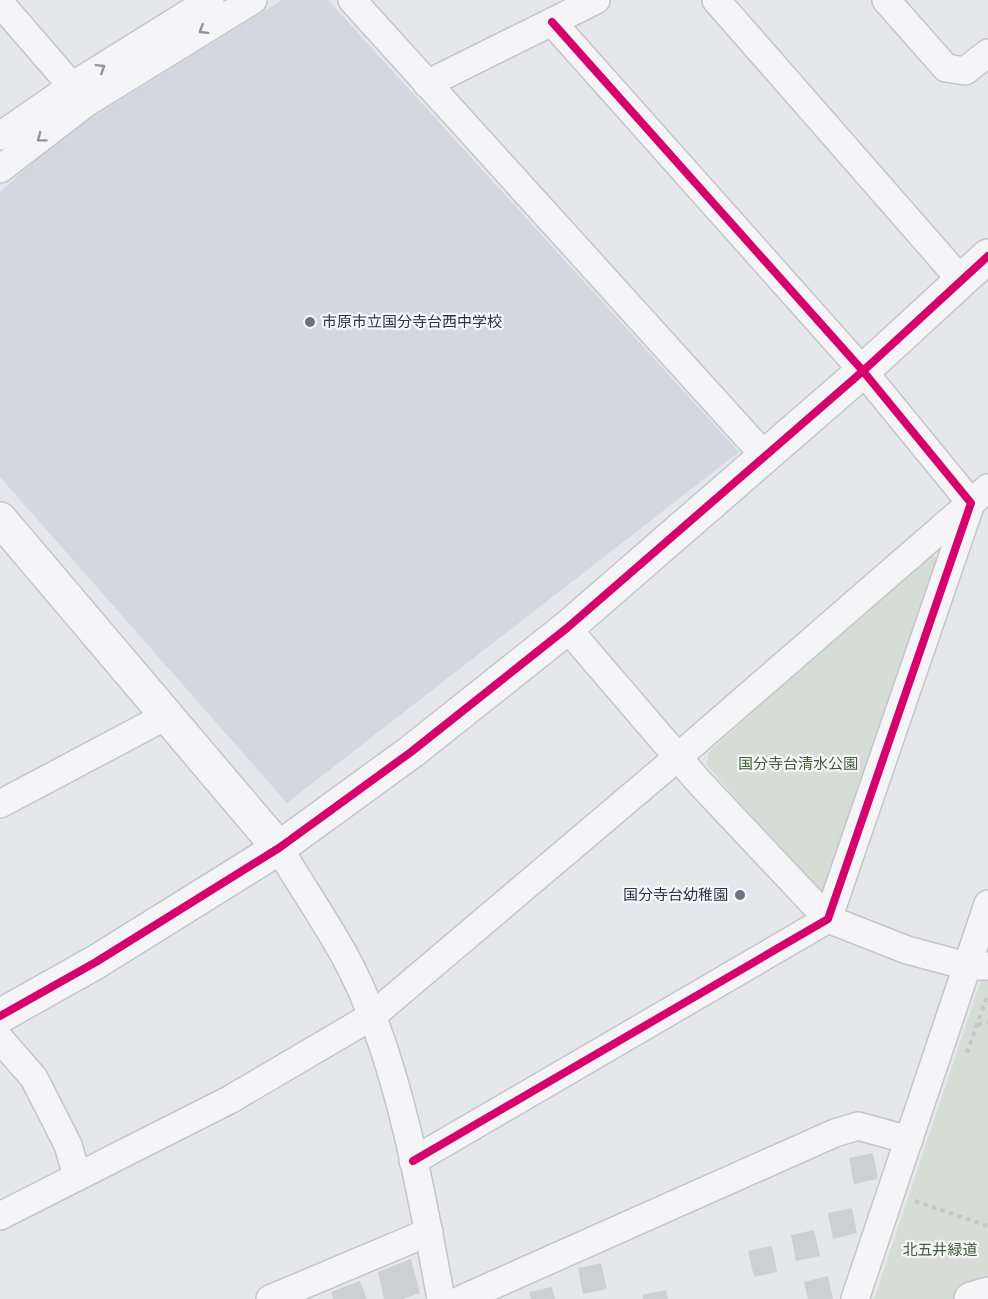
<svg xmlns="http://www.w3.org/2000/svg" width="988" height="1299" font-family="Lato,'Noto Sans JP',sans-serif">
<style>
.built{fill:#d4d7dd}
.green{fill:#d6ddd6}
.building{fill:#cdcfd2}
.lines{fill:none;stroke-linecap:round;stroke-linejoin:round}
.minor-casing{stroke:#c3c5c8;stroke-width:30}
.tertiary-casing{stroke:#c3c5c8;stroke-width:36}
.path{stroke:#c5c5ca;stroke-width:4;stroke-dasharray:4.5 4.5;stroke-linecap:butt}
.minor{stroke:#f5f5f7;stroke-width:27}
.tertiary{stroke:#f5f5f7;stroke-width:33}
.cycleway-casing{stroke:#f4f6f9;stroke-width:11}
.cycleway{stroke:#d6006c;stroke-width:8}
.oneway{stroke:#90949d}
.poi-dot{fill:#6d737d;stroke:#f4f6f9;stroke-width:2}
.labels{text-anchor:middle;stroke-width:4.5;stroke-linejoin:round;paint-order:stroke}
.poi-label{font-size:15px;fill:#2c3443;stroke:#f4f6f9;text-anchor:start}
.park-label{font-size:15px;fill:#405f39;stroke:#f4f6f9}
</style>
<rect width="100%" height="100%" fill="#e5e7ea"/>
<!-- built -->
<polygon class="built" points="282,0 328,0 739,452 287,803 0,477 0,192 64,135"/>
<!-- green -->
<g class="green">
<polygon points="926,552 940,559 829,890 818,892 706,764 709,752"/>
<polygon points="988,960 988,1299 874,1299"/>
</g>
<!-- building -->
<g class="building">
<polygon points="873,1153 878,1179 854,1184 849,1158"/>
<polygon points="852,1208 857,1233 833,1239 828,1213"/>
<polygon points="814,1230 820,1256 796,1261 791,1235"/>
<polygon points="772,1246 777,1272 754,1277 748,1251"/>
<polygon points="411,1259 420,1293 403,1299 384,1299 378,1272"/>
<polygon points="601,1263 607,1289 583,1294 578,1268"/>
<polygon points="828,1276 833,1299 808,1299 804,1282"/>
<polygon points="360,1281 367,1299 333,1299 331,1292"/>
<polygon points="552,1287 555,1299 531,1299 529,1292"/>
<polygon points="666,1290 668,1299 643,1299 642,1295"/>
</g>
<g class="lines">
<!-- minor casing -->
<g class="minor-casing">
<g id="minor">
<polyline points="352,0 764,455"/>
<polyline points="716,0 961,280"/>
<polyline points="886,0 946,68 965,71 988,53"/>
<polyline points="0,3 84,100"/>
<polyline points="427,84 596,0"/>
<polyline points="0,136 72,86 210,0"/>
<polyline points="0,169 86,103 253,0"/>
<polyline points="567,628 700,783 828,919 907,950 967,966 988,966"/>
<polyline points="0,804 166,716"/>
<path d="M 279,848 C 303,890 333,930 354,974 C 400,1068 422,1196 441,1299"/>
<polyline points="0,1039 34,1078 68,1145 77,1176"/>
<polyline points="413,1161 828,919 971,503 863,371 552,22"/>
<polyline points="0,1216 231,1099 372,1016 678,757 988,488"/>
<polyline points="270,1299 429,1232"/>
<polyline points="462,1299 835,1133 858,1126 909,1140"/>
<polyline points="855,1299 988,904"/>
</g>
</g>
<!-- tertiary casing -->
<g class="tertiary-casing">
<g id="tertiary">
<polyline points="0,519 279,848"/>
<polyline points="0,1016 96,962 279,848 411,752 567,628 863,371 988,256"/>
<polyline points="971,1299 988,1294"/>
</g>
</g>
<!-- path -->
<g class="path">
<polyline points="978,1025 988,1022"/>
<polyline points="967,1053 988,994"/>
<polyline points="915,1201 988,1226"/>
</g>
<!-- minor -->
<use href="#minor" class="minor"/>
<!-- tertiary -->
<use href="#tertiary" class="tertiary"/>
<!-- cycleway casing -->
<g class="cycleway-casing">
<g id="cycleway">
<polyline points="0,1016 96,962 279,848 411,752 567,628 863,371 988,256"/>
<polyline points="413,1161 828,919 971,503 863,371 552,22"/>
</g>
</g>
<!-- cycleway -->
<use href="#cycleway" class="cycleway"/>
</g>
<!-- one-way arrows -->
<defs><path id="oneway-chevron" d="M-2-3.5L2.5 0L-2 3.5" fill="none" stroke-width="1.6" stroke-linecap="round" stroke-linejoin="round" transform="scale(1.5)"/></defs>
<g class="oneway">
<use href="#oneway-chevron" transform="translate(203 30) rotate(148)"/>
<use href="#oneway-chevron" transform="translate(101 68) rotate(-32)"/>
<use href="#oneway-chevron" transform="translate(41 138) rotate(143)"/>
</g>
<!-- markers -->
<g class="poi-dot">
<circle cx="310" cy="322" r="6"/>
<circle cx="740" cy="895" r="6"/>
</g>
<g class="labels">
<!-- poi labels -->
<g class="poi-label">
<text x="322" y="327">市原市立国分寺台西中学校</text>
<text x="728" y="900" text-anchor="end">国分寺台幼稚園</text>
</g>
<!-- park labels -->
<g class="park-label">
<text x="798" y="769">国分寺台清水公園</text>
<text x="940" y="1255">北五井緑道</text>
</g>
</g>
</svg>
